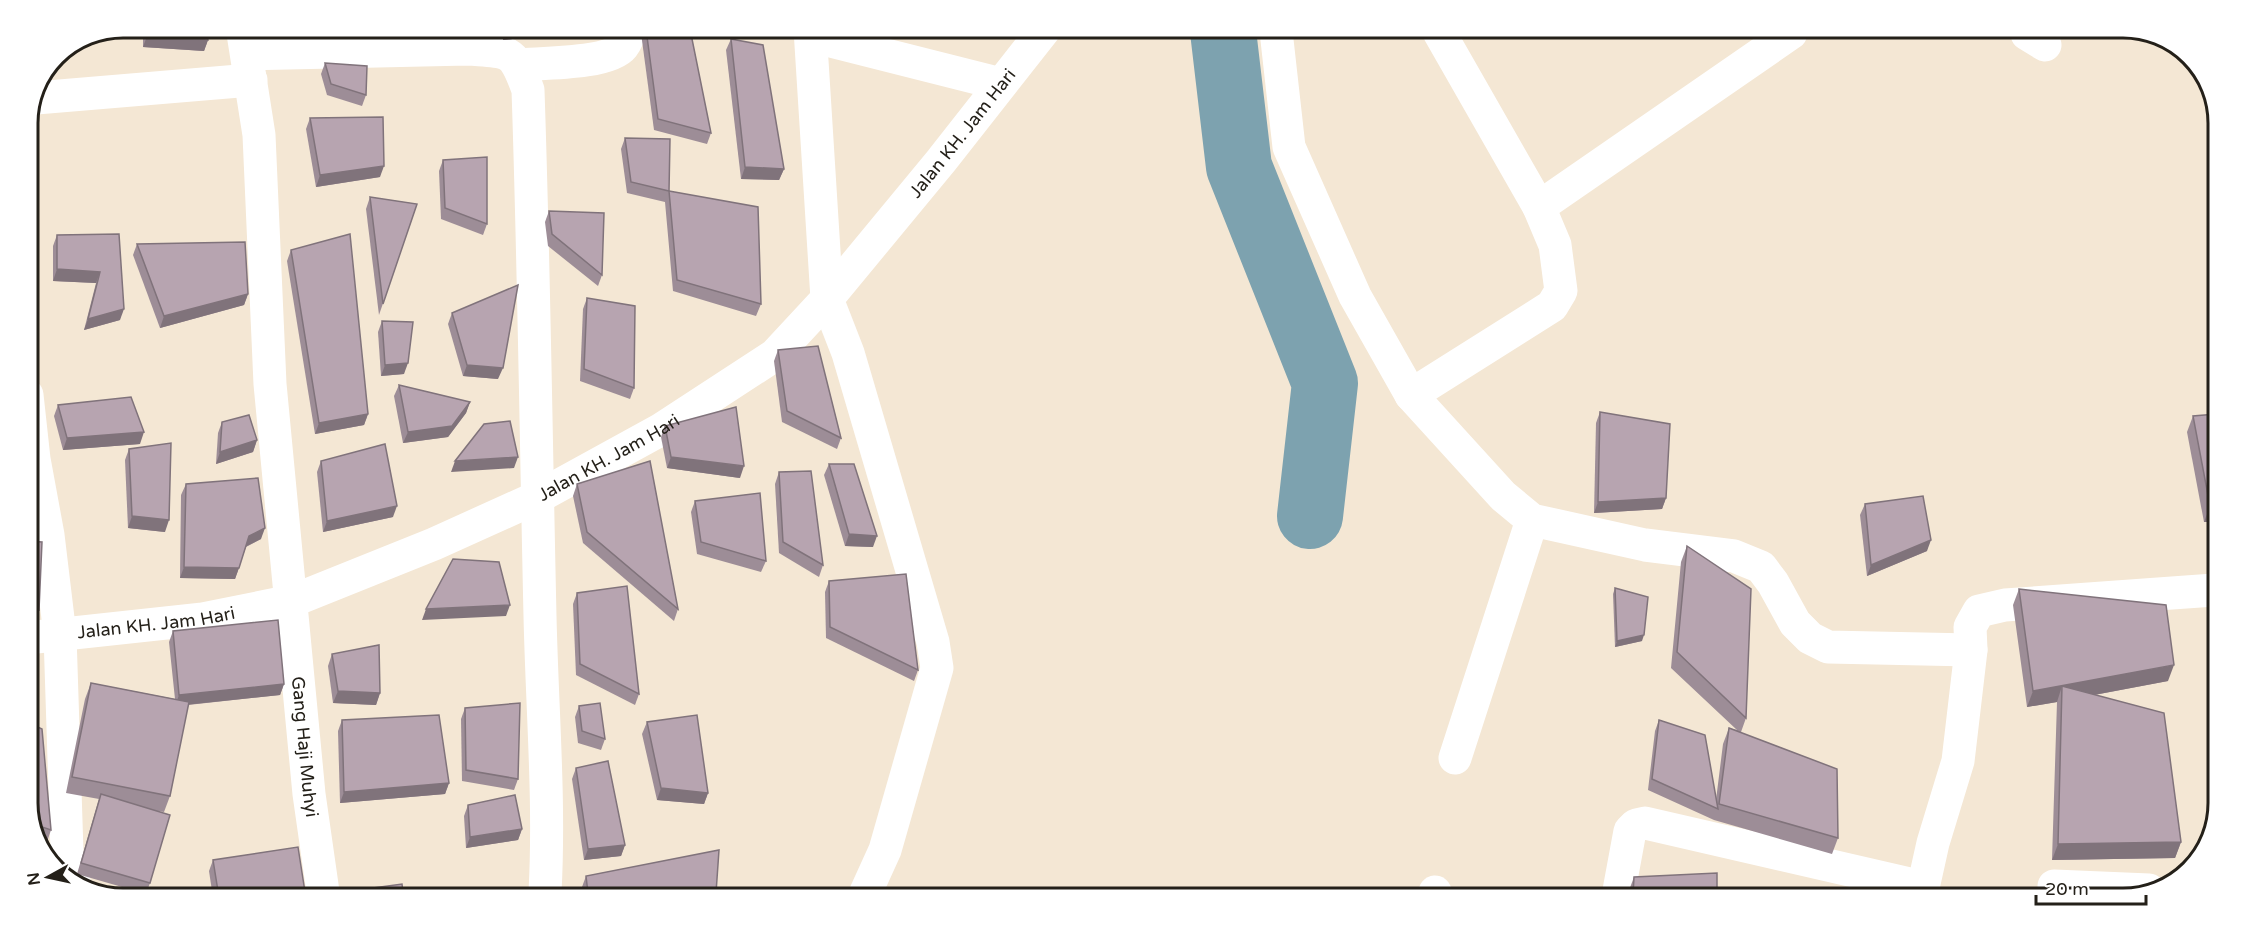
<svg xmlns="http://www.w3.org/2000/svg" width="2246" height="925" font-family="'Varela Round',sans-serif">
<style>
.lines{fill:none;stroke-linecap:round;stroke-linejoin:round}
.river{stroke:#7da2af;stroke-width:66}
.street{stroke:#fff;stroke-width:33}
.wall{fill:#9d8d97}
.shaded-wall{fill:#80737b}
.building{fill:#b7a4b0;stroke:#80737b;stroke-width:1.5}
.labels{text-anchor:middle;stroke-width:5;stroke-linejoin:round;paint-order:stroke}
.street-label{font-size:18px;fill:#242019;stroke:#fff}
.rim{fill:none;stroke:#242019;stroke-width:3}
</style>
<rect width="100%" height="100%" fill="#f4e7d4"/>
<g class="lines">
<!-- river -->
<polyline class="river" points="1223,31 1239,167 1325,383 1310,516"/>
<!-- street -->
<g class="street">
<path id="s1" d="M 242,27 L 259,135 L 270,384 L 309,794 L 323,892"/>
<polyline points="810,29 827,299 848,353 933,642 937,668 885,850 865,894"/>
<polyline points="1276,31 1289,147 1355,296 1411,395 1503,496 1532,520 1645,545 1734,556 1761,567 1773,583 1795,623 1810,638 1828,647 1971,650"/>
<polyline points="2027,34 2045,45"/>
<polyline points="811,36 1001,84"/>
<path d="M 247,54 L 468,49 C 510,52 513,48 528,90 C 534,265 536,440 540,616 C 542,708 550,801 545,892"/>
<path d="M 519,65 C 542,63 609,64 623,46 C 627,41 629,34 630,29"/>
<polyline points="36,98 251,80"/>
<polyline points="1539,207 1791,33"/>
<polyline points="27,395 34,459 48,535 60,635 67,852 74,881"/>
<polyline points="1411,395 1552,306 1561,291 1555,245 1539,207 1439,32"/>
<path id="s2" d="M 27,638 L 203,619 L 292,601 L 434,544 L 538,497 L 660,430 L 775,355 L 827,299 L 941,161 L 1044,30"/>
<polyline points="1455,758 1532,520"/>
<polyline points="2054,886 2149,890"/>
<polyline points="1435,892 1437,896"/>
<polyline points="1618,896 1630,831 1636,825 1645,823 1923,887"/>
<polyline points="1921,897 1933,843 1958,761 1971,650 1970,627 1979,611 2005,605 2214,590"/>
</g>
</g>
<!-- wall -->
<g class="wall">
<polygon points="143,27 204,27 208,40 204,51 143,47"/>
<polygon points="502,28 544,28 541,36 503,40"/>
<polygon points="642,29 690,29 711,133 707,144 654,130 641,33"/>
<polygon points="731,39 784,169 779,180 741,179 726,50"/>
<polygon points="325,63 366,95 362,106 327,95 321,74"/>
<polygon points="310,118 380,177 316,187 306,129"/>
<polygon points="625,138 761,304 756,316 673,291 665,202 627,193 621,149"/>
<polygon points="443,160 487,224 483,235 441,219 439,171"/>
<polygon points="370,197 417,204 379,315 366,209"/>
<polygon points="549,211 602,275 598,286 548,246 545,222"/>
<polygon points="119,234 120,320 84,330 96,283 53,281 53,246 57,235"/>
<polygon points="137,244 248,294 244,305 160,328 133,255"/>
<polygon points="291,250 368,414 364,425 315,434 287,261"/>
<polygon points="2216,260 2217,260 2217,310 2210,276"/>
<polygon points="587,298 634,388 630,399 580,381 583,309"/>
<polygon points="452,313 498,379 463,376 448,324"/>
<polygon points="382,321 404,374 381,376 378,332"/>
<polygon points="778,350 841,438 837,449 782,422 774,361"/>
<polygon points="399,385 470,402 466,413 448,437 403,443 394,396"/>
<polygon points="58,405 140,444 63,450 54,416"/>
<polygon points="1600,412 1666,498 1662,509 1594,513 1596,423"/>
<polygon points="2193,416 2215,522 2204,522 2187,432"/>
<polygon points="222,422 257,440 253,452 216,464 218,433"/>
<polygon points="665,426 740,478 667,468 661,437"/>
<polygon points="129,449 165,532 128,528 125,460"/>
<polygon points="321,461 393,517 323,532 317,472"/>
<polygon points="829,464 873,547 845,546 824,475"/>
<polygon points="779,472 823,565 819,577 779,553 775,484"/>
<polygon points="186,484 261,539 246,547 235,579 180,578 181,495"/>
<polygon points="577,484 678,609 674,621 583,543 573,496"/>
<polygon points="695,501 766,561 761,572 697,554 691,512"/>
<polygon points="1865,504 1927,551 1867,576 1860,515"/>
<polygon points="27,541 39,610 35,622 27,620"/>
<polygon points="1687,546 1746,718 1741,732 1838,838 1832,854 1714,820 1648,790 1655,731 1659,720 1716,800 1723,744 1729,728 1737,730 1671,668 1681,562"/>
<polygon points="829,581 918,670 914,681 826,638 825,592"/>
<polygon points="1615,588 1642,641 1615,647 1613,594"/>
<polygon points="2019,589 2168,681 2094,695 2181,842 2175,858 2052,860 2057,702 2027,707 2013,605"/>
<polygon points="577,593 639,694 635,705 576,675 573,604"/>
<polygon points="173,631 284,684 280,695 188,705 170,796 164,812 157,811 150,883 147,891 136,891 77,874 99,799 66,793 85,699 91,683 175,699 169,642"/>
<polygon points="332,654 380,693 376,705 333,703 328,666"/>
<polygon points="579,706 605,739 601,750 578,743 575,717"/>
<polygon points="465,708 518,779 514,790 462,781 461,719"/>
<polygon points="342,720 449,783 445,794 340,803 338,731"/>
<polygon points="647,722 708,793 704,804 657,800 642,734"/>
<polygon points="576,768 625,845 621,856 584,860 572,779"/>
<polygon points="468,805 522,829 518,840 466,848 464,816"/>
<polygon points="27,809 51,830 47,842 38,838"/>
<polygon points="213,860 305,892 212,891 209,871"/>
<polygon points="586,876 716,893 583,893 582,887"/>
<polygon points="1634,877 1717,897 1628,896 1628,893"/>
</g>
<!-- shaded-wall -->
<g class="shaded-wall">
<polygon points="507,28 544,28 541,36 503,40"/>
<polygon points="110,32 107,40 80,44"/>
<polygon points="147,36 208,40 204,51 143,47"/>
<polygon points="384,166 380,177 316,187 320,175"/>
<polygon points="745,167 784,169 779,180 741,179"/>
<polygon points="57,269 100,272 96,283 53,281"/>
<polygon points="248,294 244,305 160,328 164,316"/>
<polygon points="124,309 120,320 84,330 88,319"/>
<polygon points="408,363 404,374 381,376 385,365"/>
<polygon points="467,365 503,368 498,379 463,376"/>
<polygon points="470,402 466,413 448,437 403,443 408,432"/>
<polygon points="368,414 364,425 315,434 319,423"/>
<polygon points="144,432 140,444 63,450 67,438"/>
<polygon points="257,440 253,452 216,464 220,452"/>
<polygon points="518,457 514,468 451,472 455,461"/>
<polygon points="671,457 744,466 740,478 667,468"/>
<polygon points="1666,498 1662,509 1594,513 1598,502"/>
<polygon points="397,506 393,517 323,532 327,521"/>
<polygon points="2210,506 2215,506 2215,522 2204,522"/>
<polygon points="132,516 169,520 165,532 128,528"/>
<polygon points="265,528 261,539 245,547 249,536"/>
<polygon points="849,534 877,536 873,547 845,546"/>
<polygon points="1931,540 1927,551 1867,576 1871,565"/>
<polygon points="184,567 239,568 235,579 180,578"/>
<polygon points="510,605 506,616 422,620 426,609"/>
<polygon points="1644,635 1642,641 1615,647 1617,641"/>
<polygon points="2174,665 2168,681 2062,701 2062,686 2057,702 2027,707 2033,691"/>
<polygon points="284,684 280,695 175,706 179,695"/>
<polygon points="338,691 380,693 376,705 333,703"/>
<polygon points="449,783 445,794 340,803 344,792"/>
<polygon points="661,788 708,793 704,804 657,800"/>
<polygon points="522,829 518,840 466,848 470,837"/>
<polygon points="2181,842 2175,858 2052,860 2058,844"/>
<polygon points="625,845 621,856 584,860 588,849"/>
</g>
<!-- building -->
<g class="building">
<polygon points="147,27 204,27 208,40 147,36"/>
<polygon points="646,29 690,29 711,133 658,119"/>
<polygon points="731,39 763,45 784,169 745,167"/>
<polygon points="325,63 367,66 366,95 331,84"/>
<polygon points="383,117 384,166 320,175 310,118"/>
<polygon points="625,138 670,139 669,191 631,182"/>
<polygon points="487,157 487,224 445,208 443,160"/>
<polygon points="669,191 758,207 761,304 677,280"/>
<polygon points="370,197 417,204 383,304"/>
<polygon points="549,211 604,213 602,275 552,234"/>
<polygon points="119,234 124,309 88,319 100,272 57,269 57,235"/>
<polygon points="350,234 368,414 319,423 291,250"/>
<polygon points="245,242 248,294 164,316 137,244"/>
<polygon points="518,285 503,368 467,365 452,313"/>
<polygon points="587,298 635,306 634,388 584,369"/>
<polygon points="382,321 413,322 408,363 385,365"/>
<polygon points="818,346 841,438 787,411 778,350"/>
<polygon points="399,385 470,402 452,426 408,432"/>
<polygon points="131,397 144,432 67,438 58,405"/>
<polygon points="736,407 744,466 671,457 665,426"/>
<polygon points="1600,412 1670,424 1666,498 1598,502"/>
<polygon points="2216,414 2215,506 2210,506 2193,416"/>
<polygon points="249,415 257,440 220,452 222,422"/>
<polygon points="510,421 518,457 455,461 484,424"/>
<polygon points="171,443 169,520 132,516 129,449"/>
<polygon points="385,444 397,506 327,521 321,461"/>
<polygon points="650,461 678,609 587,532 577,484"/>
<polygon points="829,464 854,464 877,536 849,534"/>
<polygon points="811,471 823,565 783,542 779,472"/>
<polygon points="258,478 265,528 249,536 239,568 184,567 186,484"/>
<polygon points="760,493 766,561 701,542 695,501"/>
<polygon points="1923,496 1931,540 1871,565 1865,504"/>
<polygon points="27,541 42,542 39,610 27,608"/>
<polygon points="1687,546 1751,589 1746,718 1677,652"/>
<polygon points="453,559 499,562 510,605 426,609"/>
<polygon points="906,574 918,670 830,627 829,581"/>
<polygon points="627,586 639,694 580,664 577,593"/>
<polygon points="1615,588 1648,597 1644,635 1617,641"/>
<polygon points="2019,589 2166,605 2174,665 2033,691"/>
<polygon points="278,620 284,684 179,695 173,631"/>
<polygon points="379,645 380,693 338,691 332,654"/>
<polygon points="91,683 189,702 170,796 72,777"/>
<polygon points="2062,686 2164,713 2181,842 2058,844"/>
<polygon points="520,703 518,779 466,770 465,708"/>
<polygon points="600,703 605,739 582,731 579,706"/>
<polygon points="439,715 449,783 344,792 342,720"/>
<polygon points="697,715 708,793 661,788 647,722"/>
<polygon points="1659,720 1705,735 1718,809 1652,779"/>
<polygon points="27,722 42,729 51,830 33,824 27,809"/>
<polygon points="1729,728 1837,769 1838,838 1719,804"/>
<polygon points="608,761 625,845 588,849 576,768"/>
<polygon points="101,794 170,815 150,883 81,863"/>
<polygon points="515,795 522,829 470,837 468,805"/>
<polygon points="298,847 305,892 218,891 213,860"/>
<polygon points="719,850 716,893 588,893 586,876"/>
<polygon points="1717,873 1717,897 1633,896 1634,877"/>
<polygon points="402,884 403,892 343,892"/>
<polygon points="528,888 527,892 501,892"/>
</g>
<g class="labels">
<!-- street labels -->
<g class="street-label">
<text dy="6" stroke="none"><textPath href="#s2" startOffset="1102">Jalan KH. Jam Hari</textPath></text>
<text dy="6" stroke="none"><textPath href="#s2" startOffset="616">Jalan KH. Jam Hari</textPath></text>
<text dy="6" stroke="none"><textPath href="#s2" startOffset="130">Jalan KH. Jam Hari</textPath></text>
<text dy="6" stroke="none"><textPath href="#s1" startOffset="723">Gang Haji Muhyi</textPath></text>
</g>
</g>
<!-- crop -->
<path d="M0 0H2246V925H0ZM123 38H2123A85 85 0 0 1 2208 123V803A85 85 0 0 1 2123 888H123A85 85 0 0 1 38 803V123A85 85 0 0 1 123 38Z" fill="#fff" fill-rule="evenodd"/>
<path class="rim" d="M123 38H2123A85 85 0 0 1 2208 123V803A85 85 0 0 1 2123 888H123A85 85 0 0 1 38 803V123A85 85 0 0 1 123 38Z"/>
<!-- north arrow -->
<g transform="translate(48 877) rotate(262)" stroke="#ffffff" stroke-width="4.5" paint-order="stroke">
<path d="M0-4.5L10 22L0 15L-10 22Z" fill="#242019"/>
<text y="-9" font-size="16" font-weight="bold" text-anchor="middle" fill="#242019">N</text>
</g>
<!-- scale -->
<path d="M2036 895v9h110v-9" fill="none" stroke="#242019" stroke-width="3"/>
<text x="2045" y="895" font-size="18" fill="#242019" stroke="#ffffff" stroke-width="4.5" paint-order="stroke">20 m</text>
</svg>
